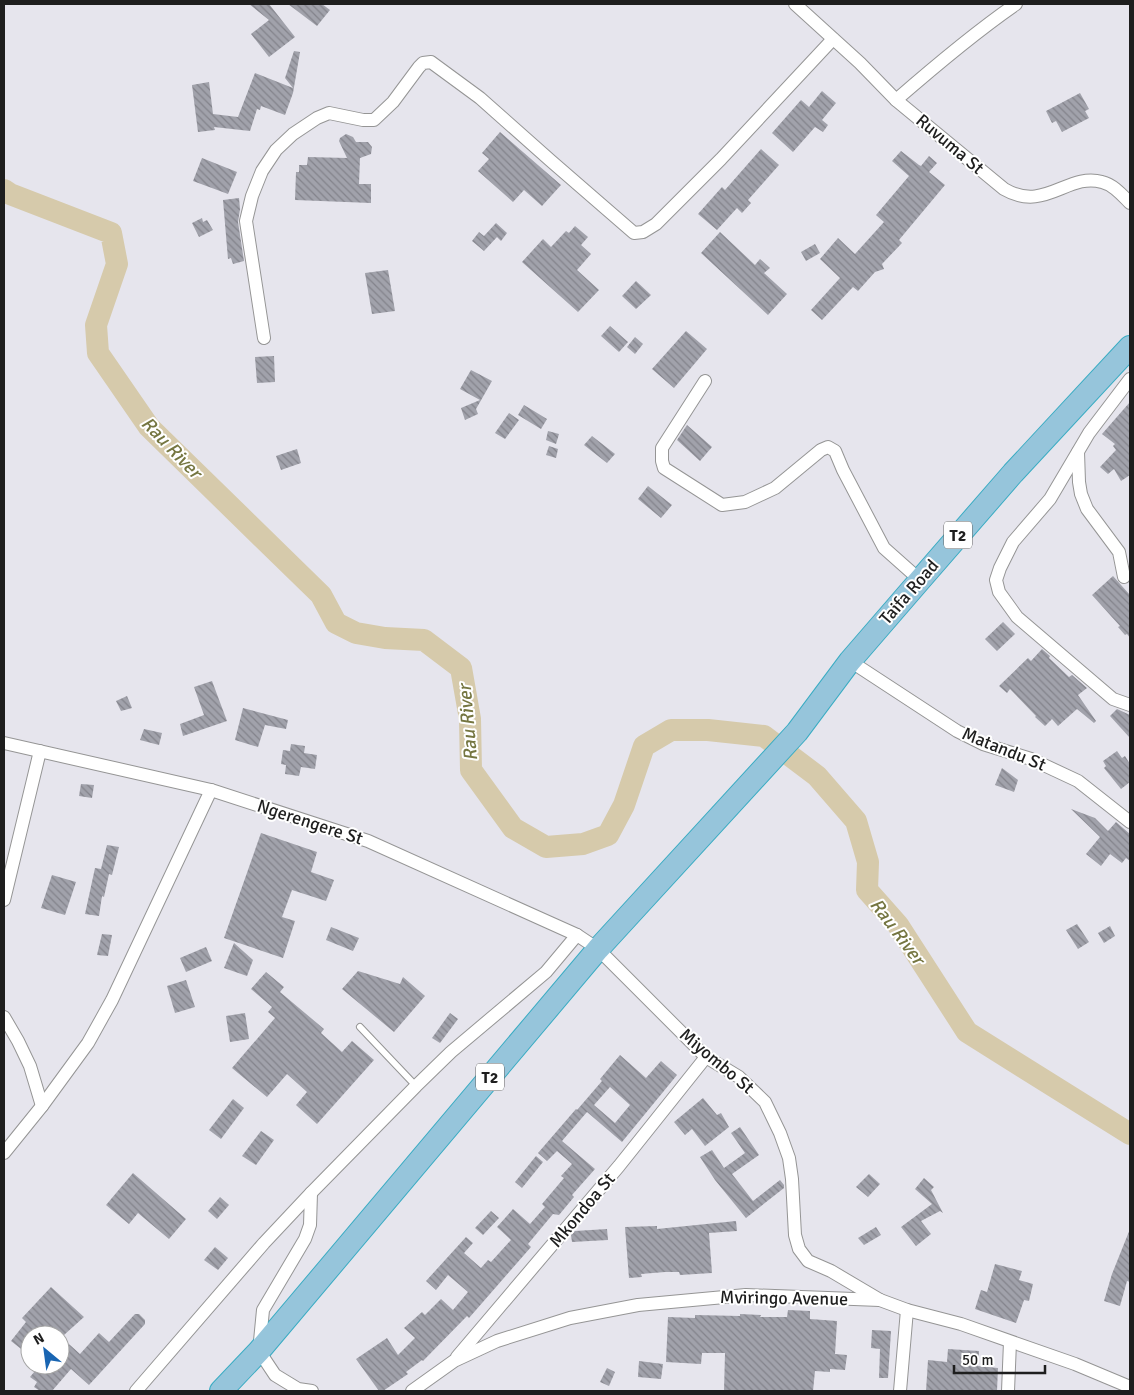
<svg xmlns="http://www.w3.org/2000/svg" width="1134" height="1395" font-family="Signika,sans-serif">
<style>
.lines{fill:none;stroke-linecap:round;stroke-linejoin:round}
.river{stroke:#d6caab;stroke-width:22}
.building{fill:url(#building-back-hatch);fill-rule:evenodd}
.lane-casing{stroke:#959595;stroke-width:8}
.street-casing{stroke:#959595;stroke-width:14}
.highway-casing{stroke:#3aacc3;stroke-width:24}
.lane{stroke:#fff;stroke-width:6}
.street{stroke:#fff;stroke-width:12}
.highway{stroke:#96c5db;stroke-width:22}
.labels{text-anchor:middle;stroke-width:4;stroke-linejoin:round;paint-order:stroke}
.shield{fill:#fff;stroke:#626262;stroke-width:1}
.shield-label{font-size:16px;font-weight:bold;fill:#1e1e1e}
.street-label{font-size:18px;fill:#1e1e1e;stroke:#fff}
.water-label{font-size:19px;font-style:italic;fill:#757641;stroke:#fff}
</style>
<defs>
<pattern id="building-back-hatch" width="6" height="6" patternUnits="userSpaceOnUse" patternTransform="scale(1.25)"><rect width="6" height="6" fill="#a1a2ab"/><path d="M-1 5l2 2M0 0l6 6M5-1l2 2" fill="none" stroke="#83838b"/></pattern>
</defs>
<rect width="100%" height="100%" fill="#e6e5ed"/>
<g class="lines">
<!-- river -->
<polyline class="river" points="4,190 10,194 111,233 117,264 96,325 98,353 149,427 321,595 336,623 356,633 385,638 424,640 461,668 470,719 471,770 513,828 546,847 583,844 608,835 624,805 644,746 671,730 708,730 764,736 817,776 856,821 868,862 867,890 898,925 967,1032 1130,1134"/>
</g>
<!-- building -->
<g class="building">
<polygon points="249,4 269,4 295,37 269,57 251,34 269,20"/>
<polygon points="288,4 322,4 330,10 317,26"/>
<polygon points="294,51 300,52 293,93 285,115 261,106 260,110 257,109 250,131 214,127 215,130 198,132 192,85 209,82 213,114 238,117 255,73 293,88 285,78"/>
<polygon points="822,91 836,103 822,120 828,125 823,132 815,127 793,152 772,133 801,100 809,107"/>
<polygon points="1080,93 1089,109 1085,111 1089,118 1062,132 1056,121 1052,123 1046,111"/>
<polygon points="500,132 561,185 542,206 524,190 513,202 478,171 489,159 482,153"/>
<polygon points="346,134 353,137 356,142 368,142 372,147 371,154 360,158 359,184 371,184 371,203 295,200 296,172 299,172 299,165 307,165 308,157 347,158 339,141 340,138"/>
<polygon points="761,149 779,165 748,200 751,203 742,213 737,208 717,230 698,214 722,187 725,190"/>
<polygon points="901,151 919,165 921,166 929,156 937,163 929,172 945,185 899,240 902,243 882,264 884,269 875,272 858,291 853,287 822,320 811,310 840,278 820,259 838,238 855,254 884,222 876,215 909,176 892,161"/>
<polygon points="202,158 237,172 228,194 193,181"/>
<polygon points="239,198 240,209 238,222 244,261 233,264 231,258 228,259 223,200"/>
<polygon points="202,218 203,222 207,220 213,230 199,237 192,223"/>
<polygon points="496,223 507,233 501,241 497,237 484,251 472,241 479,232 484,236"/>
<polygon points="575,226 588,237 581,245 591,254 577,270 599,290 578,312 522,262 543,239 551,247 566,231 569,233"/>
<polygon points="720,232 755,265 760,259 770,268 764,273 787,294 768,315 701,253"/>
<polygon points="815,244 820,253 806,261 801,252"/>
<polygon points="388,270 395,311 372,314 365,273"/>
<polygon points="636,281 651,295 636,309 622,296"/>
<polygon points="610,326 628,342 619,352 601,336"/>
<polygon points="686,331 707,349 674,388 652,369"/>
<polygon points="635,337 643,344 635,354 627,347"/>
<polygon points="274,356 275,382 257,383 255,357"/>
<polygon points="471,370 492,381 476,409 478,414 465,420 461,408 480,400 460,389"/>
<polygon points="1130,402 1130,475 1121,481 1114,469 1108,474 1100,467 1116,450 1113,446 1115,444 1102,434"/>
<polygon points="524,405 547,419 541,429 518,415"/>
<polygon points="509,413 519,420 505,439 495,433"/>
<polygon points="687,425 712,447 700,461 677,440"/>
<polygon points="548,431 559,434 556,444 546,440"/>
<polygon points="592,436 615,454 607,463 584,445"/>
<polygon points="549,446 558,449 556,458 546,455"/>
<polygon points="297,449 301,463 281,470 276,456"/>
<polygon points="648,486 672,505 661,518 638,499"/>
<polygon points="1113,576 1130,595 1130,638 1127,634 1125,635 1118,627 1120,626 1092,595"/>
<polygon points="1003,622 1015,634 997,651 985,639"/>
<polygon points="1042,649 1050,656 1049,658 1069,677 1072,675 1087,688 1078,695 1096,721 1094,723 1077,709 1058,726 1052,719 1045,726 1035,717 1036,716 1010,689 1007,693 999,686 1028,658 1031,661"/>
<polygon points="212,681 227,721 183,736 180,724 204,715 194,687"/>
<polygon points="127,696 132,708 121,711 116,701"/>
<polygon points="243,708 288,720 286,729 265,725 258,747 235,740"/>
<polygon points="1117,709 1130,715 1130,738 1110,716"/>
<polygon points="144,729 162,733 159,745 140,740"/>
<polygon points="291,744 305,746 304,753 317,755 315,769 301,767 299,776 285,774 286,765 281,764 283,750 290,751"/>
<polygon points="1117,751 1122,758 1125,756 1130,764 1130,782 1121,789 1104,768 1106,766 1103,761"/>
<polygon points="1002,768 1018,780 1014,792 995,785"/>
<polygon points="81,784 94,785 92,798 79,796"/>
<polygon points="1071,809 1095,818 1108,831 1116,822 1130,834 1130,861 1126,858 1122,863 1110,854 1101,866 1086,854 1100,837"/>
<polygon points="261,833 317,852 311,872 334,880 326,901 292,890 282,917 295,921 283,958 224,938"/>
<polygon points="107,845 119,847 112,875 109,874 104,897 102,896 99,916 85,914 95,868 101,869"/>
<polygon points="52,875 76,882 65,915 41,908"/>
<polygon points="1077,924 1089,942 1078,949 1066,930"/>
<polygon points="1110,926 1115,936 1104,943 1098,933"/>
<polygon points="331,927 359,938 353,951 326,940"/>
<polygon points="102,934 112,935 108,956 97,955"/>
<polygon points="234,943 253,960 247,976 224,968"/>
<polygon points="206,947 212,961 186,972 180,958"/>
<polygon points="358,971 400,984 403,977 425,996 394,1032 342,989"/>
<polygon points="266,972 284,987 280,992 324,1029 321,1033 342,1052 352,1041 374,1060 317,1124 296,1105 307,1092 287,1074 267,1097 232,1068 275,1018 268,1012 272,1007 251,989"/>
<polygon points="186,980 195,1007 175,1013 167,986"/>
<polygon points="245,1013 249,1039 230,1042 226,1016"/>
<polygon points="450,1013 458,1019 440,1043 432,1038"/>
<path d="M 620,1055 L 646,1078 L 661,1061 L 677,1075 L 622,1142 L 587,1112 L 562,1141 L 595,1169 L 572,1195 L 574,1197 L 559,1215 L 553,1214 L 528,1244 L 531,1247 L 469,1318 L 467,1316 L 423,1361 L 422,1360 L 406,1372 L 408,1374 L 383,1391 L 379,1391 L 356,1359 L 387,1338 L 398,1355 L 415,1338 L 404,1328 L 422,1312 L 425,1315 L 441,1299 L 453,1310 L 468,1292 L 448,1275 L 436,1290 L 426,1281 L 466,1237 L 473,1243 L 464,1253 L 481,1268 L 488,1260 L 491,1262 L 511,1240 L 497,1227 L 513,1209 L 530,1224 L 545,1207 L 542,1204 L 564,1178 L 561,1176 L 572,1164 L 557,1151 L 547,1161 L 538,1153 L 576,1109 L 577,1110 L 602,1081 L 600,1079 ZM 610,1087 L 630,1105 L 615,1123 L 594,1105 Z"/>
<polygon points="703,1098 717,1115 721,1113 729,1127 705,1146 692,1129 685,1135 674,1122"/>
<polygon points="233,1099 244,1108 221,1139 209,1130"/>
<polygon points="740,1127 759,1155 732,1174 753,1201 780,1180 784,1185 784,1188 746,1218 715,1180 700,1157 712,1150 724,1168 745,1153 731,1133"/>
<polygon points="261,1131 274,1140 256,1165 242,1156"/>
<polygon points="536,1156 543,1162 522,1188 515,1182"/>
<polygon points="133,1173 186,1219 169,1239 138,1213 129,1224 106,1205"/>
<polygon points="869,1174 880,1184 868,1197 856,1187"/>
<polygon points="924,1178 934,1187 931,1190 943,1213 940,1211 921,1221 931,1234 916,1246 901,1227 932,1204 915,1189"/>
<polygon points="220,1197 229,1205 217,1219 208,1211"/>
<polygon points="491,1211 499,1218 483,1235 475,1228"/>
<polygon points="736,1221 737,1231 709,1233 712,1273 680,1275 679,1272 665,1272 641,1274 642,1277 629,1278 625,1227 657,1226 657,1229"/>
<polygon points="876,1227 881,1235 864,1245 858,1238"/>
<polygon points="607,1229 608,1240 572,1242 571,1235 575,1231"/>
<polygon points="1130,1229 1130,1282 1127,1281 1120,1306 1104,1301 1112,1274"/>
<polygon points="215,1247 228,1258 218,1270 204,1260"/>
<polygon points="995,1264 1022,1271 1019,1280 1033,1284 1029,1301 1024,1300 1016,1323 975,1309 981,1290 987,1292"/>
<polygon points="51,1287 84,1317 64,1335 30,1335 30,1356 11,1341 26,1322 22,1318"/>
<polygon points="788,1310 810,1311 810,1319 837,1321 835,1354 847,1355 845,1370 830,1369 830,1372 815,1371 813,1391 724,1391 725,1353 702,1353 701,1364 666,1362 668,1317 695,1318 695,1315 740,1316 740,1314 761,1315 760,1317 787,1317"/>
<polygon points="135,1314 139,1314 145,1320 145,1324 89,1385 71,1369 52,1391 40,1391 34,1387 37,1382 30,1377 40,1365 60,1365 60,1336 80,1354 99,1333 109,1342"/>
<polygon points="872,1330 891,1331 888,1378 879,1378 880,1349 871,1348"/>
<polygon points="948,1349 979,1351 978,1366 998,1368 997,1391 926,1391 928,1360 947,1362"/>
<polygon points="639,1361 663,1364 661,1379 638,1377"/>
<polygon points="607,1368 615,1372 609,1386 600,1382"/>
</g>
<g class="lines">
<!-- lane casing -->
<g class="lane-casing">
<polyline id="lane" points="360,1027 416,1086"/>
</g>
<!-- street casing -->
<g class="street-casing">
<g id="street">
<path d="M 795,4 L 860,63 L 896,100 L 1004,189 C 1045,213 1068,172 1102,182 C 1114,185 1122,195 1130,203"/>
<path d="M 896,100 C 935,66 974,33 1016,4"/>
<polyline points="264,338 246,221 252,196 262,171 276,150 293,134 317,118 329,113 363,120 374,120 393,102 419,67 423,63 431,62 480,98 551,161 634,233 643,232 656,224 721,159 833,39"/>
<polyline points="1130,379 1089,433 1050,499 1013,542 1000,568 996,580 999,592 1017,617 1113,699 1130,705"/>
<polyline points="705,381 662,448 662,461 664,468 722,505 745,502 775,488 821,450 828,447 835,451 843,470 884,548 920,580"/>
<polyline points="1078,452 1079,482 1081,494 1087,509 1119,552 1124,577"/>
<polyline points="850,661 957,731 983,744 1031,759 1078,781 1130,822"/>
<polyline points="4,743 211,790 368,841 577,935 598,949 706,1057 739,1077 765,1102 780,1133 789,1158 792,1179 795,1235 799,1249 808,1261 831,1271 880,1300"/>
<polyline points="4,900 40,751"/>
<polyline points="4,1017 18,1041 30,1066 42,1106"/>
<polyline points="4,1153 42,1106 88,1043 112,1000 211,790"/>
<polyline points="311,1193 310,1225 305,1239 263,1310 259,1351 275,1375 298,1389 312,1391"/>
<polyline points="457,1357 619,1166 706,1057"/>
<polyline points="136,1391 264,1243 311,1193 416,1086 451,1052 546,972 577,935"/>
<polyline points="412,1391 454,1361 497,1341 570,1318 638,1305 746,1295 880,1300 907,1310 961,1324 1075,1364 1130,1387"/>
<polyline points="900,1391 907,1310"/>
<polyline points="1008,1391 1010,1342"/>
</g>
</g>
<!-- highway casing -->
<g class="highway-casing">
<polyline id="highway" points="221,1391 259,1351 598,949 797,732 850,661 920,580 1013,473 1130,347"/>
</g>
<!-- lane -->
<use href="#lane" class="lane"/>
<!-- street -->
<use href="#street" class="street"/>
<!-- highway -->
<use href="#highway" class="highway"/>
</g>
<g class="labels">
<!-- shield labels -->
<g class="shield">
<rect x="944" y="521.5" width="28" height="27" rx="4"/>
<rect x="476" y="1063.5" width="28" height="27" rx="4"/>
</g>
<g class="shield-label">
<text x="958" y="541">T2</text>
<text x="490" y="1083">T2</text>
</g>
<!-- street labels -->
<g class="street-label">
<text transform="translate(950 144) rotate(40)" y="6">Ruvuma St</text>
<text transform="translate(909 592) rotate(-49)" y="6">Taifa Road</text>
<text transform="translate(1004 749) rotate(22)" y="6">Matandu St</text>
<text transform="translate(310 822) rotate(18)" y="6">Ngerengere St</text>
<text transform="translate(717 1061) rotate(40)" y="6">Miyombo St</text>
<text transform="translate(582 1210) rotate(-50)" y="6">Mkondoa St</text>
<text transform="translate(784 1298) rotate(1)" y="6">Mviringo Avenue</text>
</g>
<!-- water labels -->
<g class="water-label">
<text transform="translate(172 447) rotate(46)" y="7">Rau River</text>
<text transform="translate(467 723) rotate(-95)" y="7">Rau River</text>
<text transform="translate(898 931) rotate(53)" y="7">Rau River</text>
</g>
</g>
<!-- border -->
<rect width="1134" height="1395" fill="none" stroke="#1e1e1e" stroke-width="10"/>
<!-- north arrow -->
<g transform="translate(45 1350) rotate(331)"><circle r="24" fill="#ffffff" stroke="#a5a5a5"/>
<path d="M0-4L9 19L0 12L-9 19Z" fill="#1965b2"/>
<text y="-8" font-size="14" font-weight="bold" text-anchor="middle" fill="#1e1e1e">N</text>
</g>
<!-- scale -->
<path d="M954 1365v8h91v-8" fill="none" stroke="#1e1e1e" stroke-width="2.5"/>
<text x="962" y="1365" font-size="15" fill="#1e1e1e" stroke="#ffffff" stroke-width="4" paint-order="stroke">50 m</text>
</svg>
